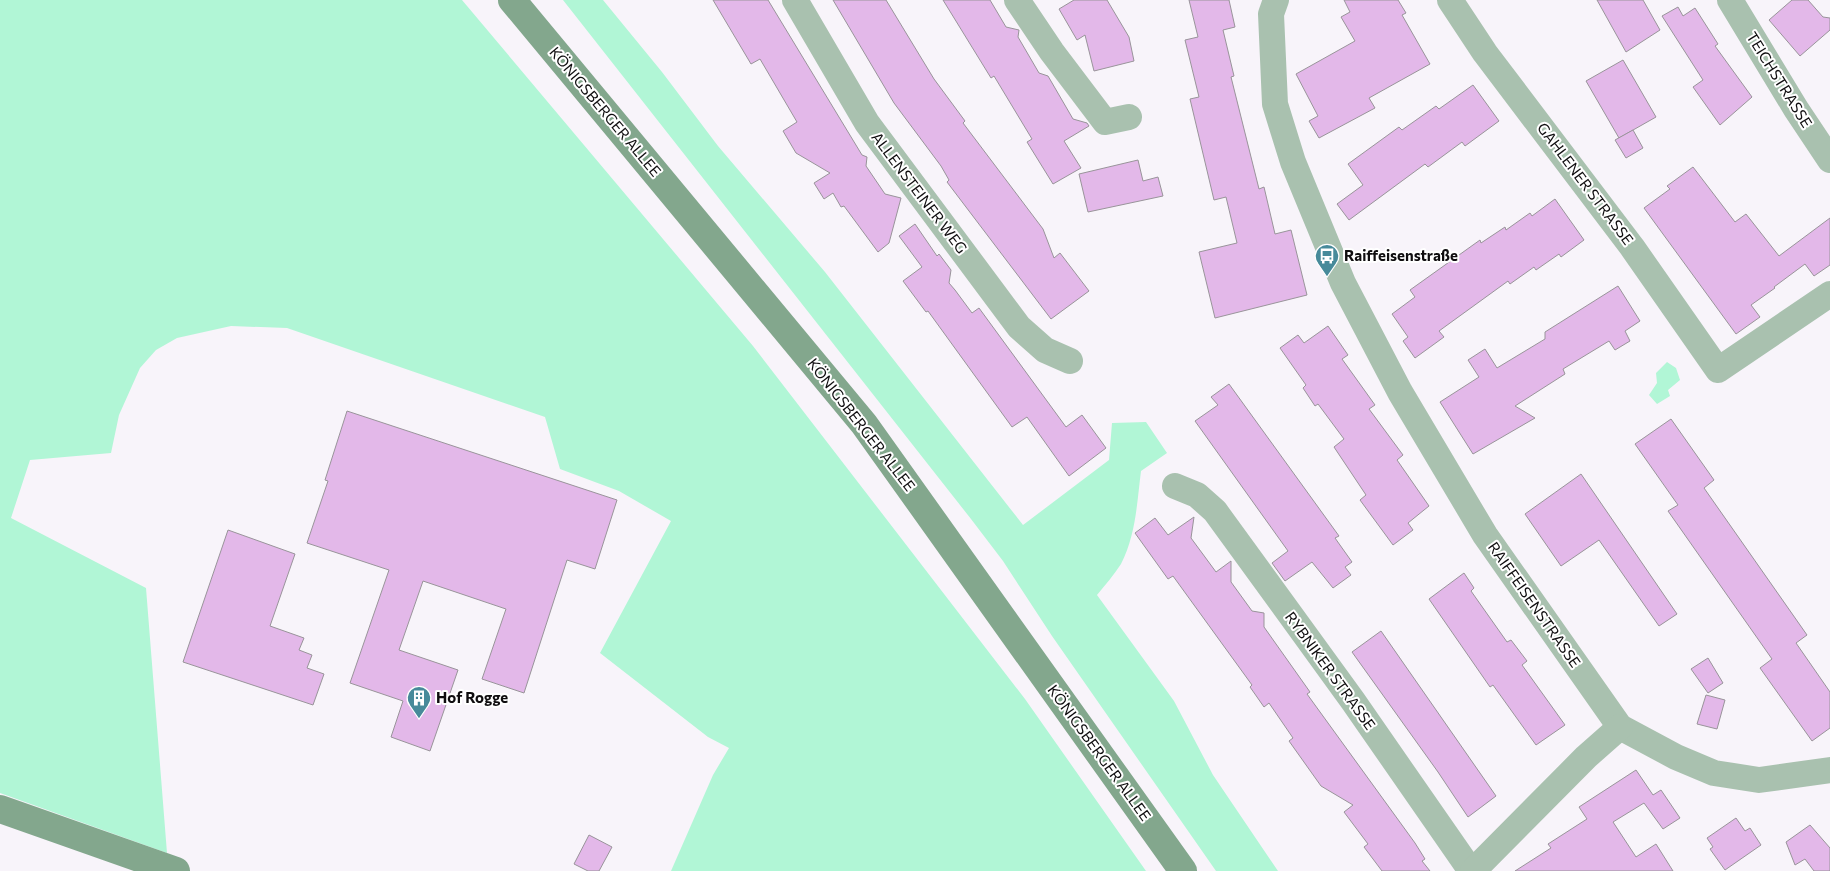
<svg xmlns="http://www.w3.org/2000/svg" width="1830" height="871" font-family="Commissioner,sans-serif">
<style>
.green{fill:#b1f6d6}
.building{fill:#e3b8e9;stroke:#99949a}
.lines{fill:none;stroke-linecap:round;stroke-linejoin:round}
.street{stroke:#a9c1af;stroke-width:26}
.secondary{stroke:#83a78d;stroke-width:28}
.labels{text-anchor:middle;stroke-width:4;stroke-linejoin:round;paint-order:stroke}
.street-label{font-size:15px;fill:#0f0d0f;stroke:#fff}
.poi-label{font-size:15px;font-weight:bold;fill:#0f0d0f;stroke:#fff;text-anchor:start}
</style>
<rect width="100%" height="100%" fill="#f8f4fa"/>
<!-- green -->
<g class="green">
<polygon points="0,0 462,0 753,346 1025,699 1146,871 671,871 713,775 729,748 708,737 600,653 671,521 619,491 560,469 545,417 287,328 231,326 177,338 156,350 140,368 119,415 111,453 30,460 11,518 146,588 167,853 0,793"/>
<path d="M 563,0 L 603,0 L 662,72 L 718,146 L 825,272 L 1023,525 L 1109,460 L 1112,423 L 1146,422 L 1167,453 L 1141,471 C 1137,502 1136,535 1121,564 C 1114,575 1105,585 1097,595 L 1174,701 L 1213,775 L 1278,871 L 1216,871 L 1052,636 L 1003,561 L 971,519 Z"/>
<polygon points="1667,362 1676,368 1680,380 1668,390 1670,396 1657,404 1649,395 1657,383 1656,373"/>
</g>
<!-- building -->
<g class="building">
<polygon points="713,0 768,0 862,155 867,157 866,166 885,194 901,198 889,243 878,252 844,206 841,207 833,193 824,199 814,183 830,173 796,153 783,131 797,122 760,59 751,64"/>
<polygon points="833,0 886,0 934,79 965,121 963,123 1043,229 1054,258 1060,253 1089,291 1051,319 947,182 949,180 941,166 894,103"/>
<polygon points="943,0 990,0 1006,27 1019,30 1018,37 1039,73 1048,76 1073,119 1087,123 1089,126 1064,141 1081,168 1053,184 1027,142 1032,139 994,76 991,78"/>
<polygon points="1074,0 1107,0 1129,37 1134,61 1094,71 1085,35 1077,40 1059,9"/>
<polygon points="1189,0 1229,0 1235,27 1223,30 1234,76 1231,77 1259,189 1264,187 1275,234 1291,230 1307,295 1215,318 1199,252 1237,243 1226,197 1214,200 1190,99 1199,97 1185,40 1198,37"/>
<polygon points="1344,0 1398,0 1406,13 1402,15 1430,64 1369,98 1375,108 1319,138 1309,121 1318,116 1296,74 1355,41 1341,17 1350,12"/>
<polygon points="1597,0 1643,0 1660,30 1626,52"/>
<polygon points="1792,0 1808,0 1823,17 1830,18 1830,30 1800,56 1769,20"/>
<polygon points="1678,7 1683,16 1695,8 1718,44 1715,46 1752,97 1720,125 1693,87 1703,80 1662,16"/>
<polygon points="1623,60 1656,117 1619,138 1586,81"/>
<polygon points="1473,85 1499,121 1465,146 1462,142 1428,167 1425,164 1349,220 1337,204 1363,185 1348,164 1399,127 1402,130 1436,106 1439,109"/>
<polygon points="1633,130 1643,148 1626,158 1615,140"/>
<polygon points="1138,160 1143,181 1158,177 1163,196 1088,212 1079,174"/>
<polygon points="1693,167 1735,222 1746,214 1779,256 1830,218 1830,265 1814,276 1805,264 1774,287 1775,288 1751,305 1760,317 1736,334 1644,208 1670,189 1667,186"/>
<polygon points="1555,199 1584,240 1561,257 1559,254 1536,270 1534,267 1510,284 1508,281 1439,331 1444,337 1415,358 1403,341 1408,337 1392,314 1415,297 1410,290 1480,240 1481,243 1505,227 1506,230 1530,213 1532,216"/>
<polygon points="915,224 937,256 939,254 951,270 949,283 955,290 972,313 979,308 1066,427 1082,415 1106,448 1069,476 1027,417 1012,427 928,311 926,312 903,281 922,267 899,236"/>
<polygon points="1618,286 1640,321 1625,331 1630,341 1615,350 1609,341 1563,369 1565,374 1515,406 1535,418 1473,454 1440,402 1479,377 1468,360 1485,349 1497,368 1545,339 1545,332"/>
<polygon points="1328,326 1348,355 1342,359 1375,405 1369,409 1403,455 1397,460 1429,506 1408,523 1413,530 1393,545 1360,500 1366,495 1334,447 1344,439 1318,404 1315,406 1303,388 1306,385 1280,348 1298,335 1304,343"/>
<polygon points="1229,384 1339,536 1335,538 1352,562 1345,567 1351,575 1333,588 1312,562 1285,581 1272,563 1288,551 1195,421 1218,405 1211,397"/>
<polygon points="347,411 617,500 595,569 567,560 524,693 482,679 506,609 423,581 399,650 458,670 430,751 391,737 403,701 350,683 389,570 307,543 328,481 325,480"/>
<polygon points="1671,419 1714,480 1704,488 1807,635 1796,643 1830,692 1830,728 1812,741 1760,668 1772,659 1668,511 1678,505 1635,444"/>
<polygon points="1581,474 1677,614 1659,626 1599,540 1561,566 1525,514"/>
<polygon points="1194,517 1191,538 1216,572 1231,561 1231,582 1252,611 1264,613 1264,627 1310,692 1307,694 1415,843 1425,859 1422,861 1430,871 1382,871 1364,847 1368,844 1344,812 1353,805 1321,786 1289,741 1293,738 1269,703 1264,707 1250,687 1252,685 1173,576 1168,579 1135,533 1155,518 1168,535"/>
<polygon points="228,530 295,554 270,626 304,638 299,650 312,655 307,668 324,674 313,705 183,662"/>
<polygon points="1464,573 1474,588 1471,591 1507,642 1511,640 1527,661 1522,665 1565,725 1536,745 1493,685 1490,687 1429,599"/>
<polygon points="1381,631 1496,796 1468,817 1438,772 1352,652"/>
<polygon points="1708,658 1723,683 1708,693 1691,669"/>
<polygon points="1706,695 1725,700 1717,729 1697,724"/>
<polygon points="1636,770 1653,795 1661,790 1680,818 1663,829 1644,803 1613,822 1636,857 1656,844 1673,871 1515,871 1551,848 1548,844 1587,819 1579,807"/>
<polygon points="1736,818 1745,831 1750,828 1761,845 1725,870 1710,849 1713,847 1707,838"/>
<polygon points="1810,825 1830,848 1830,871 1814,871 1805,859 1795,865 1786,842"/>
<polygon points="589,835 612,847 599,871 588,871 574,864"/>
</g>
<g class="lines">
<!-- street -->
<g class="street">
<polyline points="795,0 867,123 1019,327 1045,350 1070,361"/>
<polyline points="1017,0 1052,52 1105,122 1129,117"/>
<polyline points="1276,0 1271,14 1275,104 1293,162 1343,283 1400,392 1485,535 1620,727 1676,757 1714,773 1759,780 1830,770"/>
<polyline points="1450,0 1485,53 1632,247 1718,370 1830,294"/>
<polyline points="1730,0 1796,109 1830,160"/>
<polyline points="1175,486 1197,495 1215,511 1353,701 1471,871"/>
<polyline points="1473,871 1586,757 1620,727"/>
</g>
<!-- secondary -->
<g class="secondary">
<polyline points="512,0 864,424 1183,871"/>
<polyline points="0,809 176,871"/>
</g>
</g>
<!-- icons -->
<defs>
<g id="bus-pin" transform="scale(1.25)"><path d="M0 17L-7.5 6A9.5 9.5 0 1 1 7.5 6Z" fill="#478a9a" stroke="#fff"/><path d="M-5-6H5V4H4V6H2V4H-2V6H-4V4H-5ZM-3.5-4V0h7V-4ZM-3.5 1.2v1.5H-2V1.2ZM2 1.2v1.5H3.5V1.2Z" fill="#fff"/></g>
<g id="building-pin" transform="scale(1.25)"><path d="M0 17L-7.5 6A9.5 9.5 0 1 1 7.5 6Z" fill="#478a9a" stroke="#fff"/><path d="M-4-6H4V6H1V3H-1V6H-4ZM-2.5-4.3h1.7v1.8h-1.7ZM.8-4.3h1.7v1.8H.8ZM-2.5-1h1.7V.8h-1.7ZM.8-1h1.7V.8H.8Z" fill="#fff"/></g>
</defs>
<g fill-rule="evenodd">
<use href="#bus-pin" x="1327" y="256"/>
<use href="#building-pin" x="419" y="698"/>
</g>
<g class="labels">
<!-- street labels -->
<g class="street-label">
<text transform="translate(1779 80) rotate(58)" y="5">TEICHSTRASSE</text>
<text transform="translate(605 112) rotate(50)" y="5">KÖNIGSBERGER ALLEE</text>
<text transform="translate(1585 184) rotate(53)" y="5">GAHLENER STRASSE</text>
<text transform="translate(919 193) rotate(53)" y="5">ALLENSTEINER WEG</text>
<text transform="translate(861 425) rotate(52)" y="5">KÖNIGSBERGER ALLEE</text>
<text transform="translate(1534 605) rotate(55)" y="5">RAIFFEISENSTRASSE</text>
<text transform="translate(1330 671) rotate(54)" y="5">RYBNIKER STRASSE</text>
<text transform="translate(1099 753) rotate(54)" y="5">KÖNIGSBERGER ALLEE</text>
</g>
<!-- poi labels -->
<g class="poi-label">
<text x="1344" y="261">Raiffeisenstraße</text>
<text x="436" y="703">Hof Rogge</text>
</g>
</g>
</svg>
